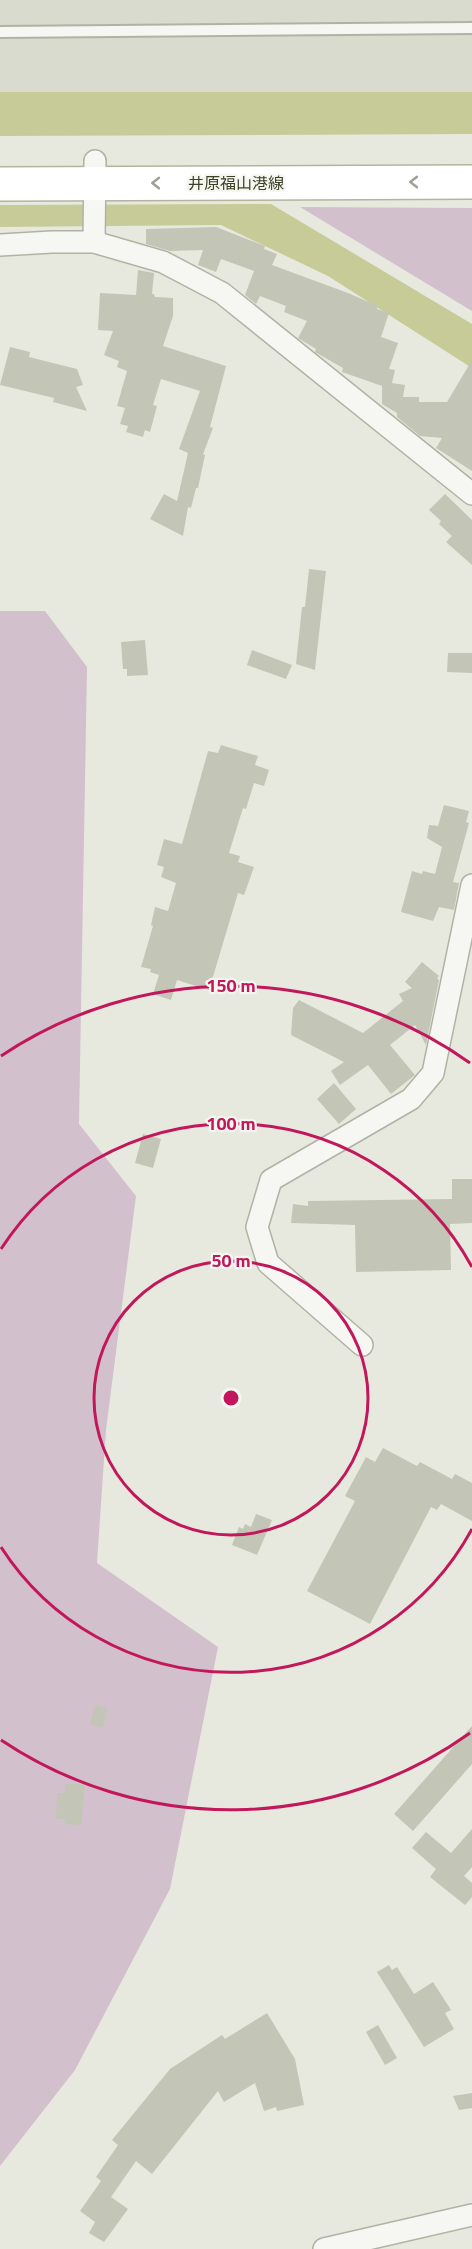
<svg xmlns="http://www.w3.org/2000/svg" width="472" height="2249" font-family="'Titillium Web','Noto Sans JP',sans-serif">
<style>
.built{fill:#d8dbcd}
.green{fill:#d3c0cd}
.water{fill:#c7cb98}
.building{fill:#c3c6b6}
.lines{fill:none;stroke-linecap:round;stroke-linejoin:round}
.lane-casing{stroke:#b0b3a4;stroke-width:14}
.street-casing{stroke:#b0b3a4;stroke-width:24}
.primary-casing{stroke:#b1b59e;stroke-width:36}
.lane{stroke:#f6f7f2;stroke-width:10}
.street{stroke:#f6f7f2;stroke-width:21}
.primary{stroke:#fff;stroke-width:33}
.oneway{stroke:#9ea093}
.ring{fill:none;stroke:#c2185b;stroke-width:3}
.labels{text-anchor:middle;stroke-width:4.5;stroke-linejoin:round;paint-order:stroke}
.street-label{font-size:16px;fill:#3c4127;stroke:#f5f6ef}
.centre{fill:#c2185b;stroke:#f5f6ef;stroke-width:3}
.ring-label{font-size:18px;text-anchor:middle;font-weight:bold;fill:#c2185b;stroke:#f5f6ef;stroke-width:4.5;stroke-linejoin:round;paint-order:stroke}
</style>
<rect width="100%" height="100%" fill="#e7e9df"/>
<!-- built -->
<polygon class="built" points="0,0 472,0 472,102 0,104"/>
<!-- green -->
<g class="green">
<polygon points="300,207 472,208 472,311"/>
<polygon points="0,611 45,611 87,667 79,1124 136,1196 106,1430 97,1563 218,1647 170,1889 75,2070 0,2166"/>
</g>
<!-- water -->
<g class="water">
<polygon points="0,92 472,92 472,134 0,136"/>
<polygon points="271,204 472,324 472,368 328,276 221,225 0,227 0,205"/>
</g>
<!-- building -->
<g class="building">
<polygon points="216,227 265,246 264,249 277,254 272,265 348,293 378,306 377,309 389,313 381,337 398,343 389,369 395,370 392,383 405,385 403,397 419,397 419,402 447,402 472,360 472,471 436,448 442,438 420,436 397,417 397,413 382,404 382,386 342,372 343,368 315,352 316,349 298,338 307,321 284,312 286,306 260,296 256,304 245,295 254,271 221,259 216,272 198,265 203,250 170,251 146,244 146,229"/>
<polygon points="138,270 154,273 152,294 154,294 155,297 173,298 173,316 163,346 226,366 210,427 213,428 203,454 205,455 198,488 196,488 191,508 188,507 183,536 150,519 164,494 177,501 188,453 179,449 200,391 161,379 153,405 157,406 150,432 145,430 143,437 126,432 128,426 120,424 125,408 117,406 127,371 117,367 119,361 104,355 113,331 98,330 100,293 136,295"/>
<polygon points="10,347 30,352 29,357 77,369 83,385 76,387 87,411 53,402 54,398 0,385"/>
<polygon points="445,494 472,520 472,565 446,542 452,536 439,524 441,521 429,510"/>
<polygon points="309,569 326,571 315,670 296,664 302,607 305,607"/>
<polygon points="145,640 148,675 127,676 127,669 123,669 121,642"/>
<polygon points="252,650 292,665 286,679 247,665"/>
<polygon points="448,653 472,653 472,673 447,672"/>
<polygon points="221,745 258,756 255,765 269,770 264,786 254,783 246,809 243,808 229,853 240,856 238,862 254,867 244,895 238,893 209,990 177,980 171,1000 153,994 159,975 150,972 151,969 141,967 153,926 151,925 155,907 168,911 176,883 161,877 164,867 157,865 164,839 182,844 208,751 218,753"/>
<polygon points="444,805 469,811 466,822 469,823 453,882 459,883 454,910 439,907 433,921 401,912 412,871 422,874 423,871 435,874 442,847 427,838 429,825 438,826"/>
<polygon points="422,962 439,976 437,978 439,980 426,1045 415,1025 390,1045 415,1075 391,1094 368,1065 340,1085 331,1071 344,1062 291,1035 293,1008 299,1000 363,1033 403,1001 399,994 412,988 405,982"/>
<polygon points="334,1083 356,1109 339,1124 317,1099"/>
<polygon points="143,1134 161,1139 153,1168 135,1163"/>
<polygon points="452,1179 472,1179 472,1223 450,1224 451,1270 356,1272 355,1225 291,1223 293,1204 308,1206 308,1201 452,1199"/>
<polygon points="383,1448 417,1466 420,1462 452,1479 455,1474 472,1483 472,1521 441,1504 437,1510 431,1507 370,1624 307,1591 355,1501 345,1496 366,1457 375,1462"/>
<polygon points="256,1514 272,1520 257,1555 232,1545 239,1527 243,1529 245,1524 251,1527"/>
<polygon points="95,1705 108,1708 103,1728 90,1724"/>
<polygon points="472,1726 472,1764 413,1831 394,1814"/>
<polygon points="65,1784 85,1784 81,1825 65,1824 66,1819 56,1819 57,1793 65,1793"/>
<polygon points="472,1829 472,1867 464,1876 472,1883 472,1897 465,1905 430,1877 436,1869 412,1848 426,1832 451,1853"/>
<polygon points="389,1965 392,1970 397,1967 414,1994 433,1982 451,2010 445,2013 454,2029 424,2047 377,1972"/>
<polygon points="267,2013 295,2059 304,2105 277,2111 276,2107 264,2111 255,2083 224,2102 218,2091 152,2174 136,2161 111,2197 128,2209 104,2242 89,2233 95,2222 80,2211 101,2181 96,2177 118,2145 112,2140 170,2069 222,2035 225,2039"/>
<polygon points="378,2025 397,2058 385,2065 366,2032"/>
<polygon points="472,2093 472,2108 459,2110 453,2096"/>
</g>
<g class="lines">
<!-- lane casing -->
<g class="lane-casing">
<polyline id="lane" points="0,32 472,28"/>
</g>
<!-- street casing -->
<g class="street-casing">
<g id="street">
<polyline points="94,242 95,161"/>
<polyline points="0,245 52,242 94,242 163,262 222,293 472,494"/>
<polyline points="362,1345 268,1263 257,1227 271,1180 411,1099 433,1073 472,885"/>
<polyline points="324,2249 472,2215"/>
</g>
</g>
<!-- primary casing -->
<g class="primary-casing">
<polyline id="primary" points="0,184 472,182"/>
</g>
<!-- lane -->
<use href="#lane" class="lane"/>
<!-- street -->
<use href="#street" class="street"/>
<!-- primary -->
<use href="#primary" class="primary"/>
</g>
<!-- one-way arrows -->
<defs><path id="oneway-chevron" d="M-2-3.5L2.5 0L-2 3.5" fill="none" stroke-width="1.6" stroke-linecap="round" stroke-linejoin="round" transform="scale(1.5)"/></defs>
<g class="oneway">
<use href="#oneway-chevron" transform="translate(414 182) rotate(180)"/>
<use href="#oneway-chevron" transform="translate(156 183) rotate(180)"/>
</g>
<!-- distance rings -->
<g class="ring">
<circle cx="231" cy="1398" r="137"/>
<path d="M472 1529A274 274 0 0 1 1 1547M1 1249A274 274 0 0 1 472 1267"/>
<path d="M470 1733A412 412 0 0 1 1 1740M1 1056A412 412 0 0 1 470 1063"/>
</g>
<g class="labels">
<!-- street labels -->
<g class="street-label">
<text x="236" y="189">井原福山港線</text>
</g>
</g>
<circle cx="231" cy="1398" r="9" class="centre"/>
<g class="ring-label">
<text x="231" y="992">150 m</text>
<text x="231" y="1130">100 m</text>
<text x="231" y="1267">50 m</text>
</g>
</svg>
